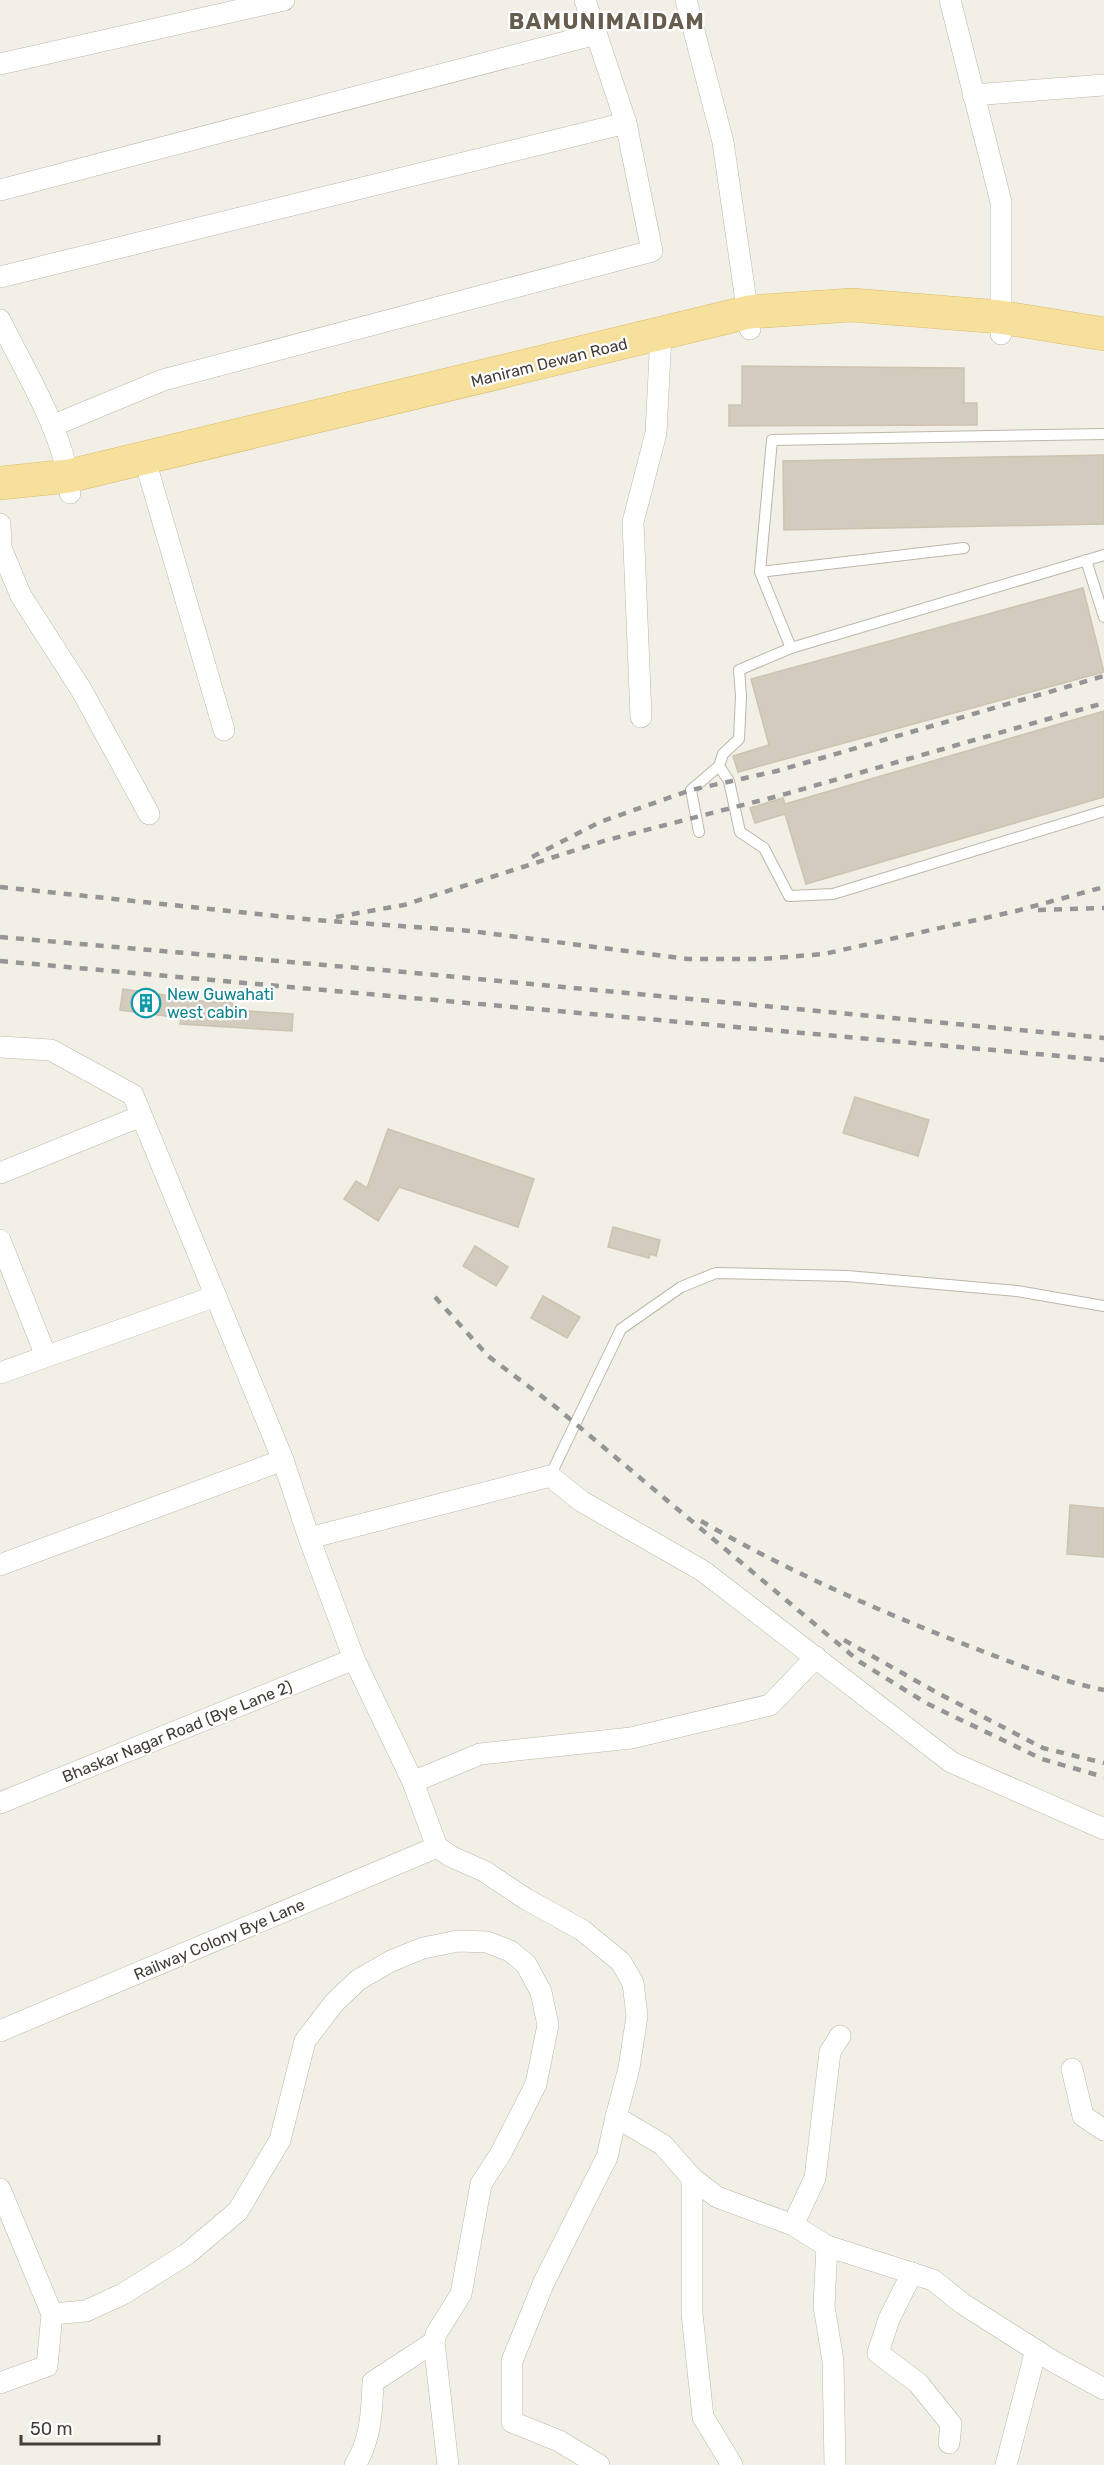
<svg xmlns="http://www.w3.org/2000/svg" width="1104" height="2465" font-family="Rubik,sans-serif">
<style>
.building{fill:#d3cbbd;stroke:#cdc3b1;stroke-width:1.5}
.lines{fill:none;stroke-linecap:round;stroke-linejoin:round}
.lane-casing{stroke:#bcb7aa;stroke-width:12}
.street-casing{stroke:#bcb7aa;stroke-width:22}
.primary-casing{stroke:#dabd6c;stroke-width:34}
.lane{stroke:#fff;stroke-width:10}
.street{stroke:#fff;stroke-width:21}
.primary{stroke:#f6e09b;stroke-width:33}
.rail{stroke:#959595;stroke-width:4.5;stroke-dasharray:8 8;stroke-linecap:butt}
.labels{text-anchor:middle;stroke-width:4.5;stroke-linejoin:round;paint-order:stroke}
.street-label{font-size:16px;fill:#443f36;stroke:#fff}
.culture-label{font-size:16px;fill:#0d838f;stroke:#fff;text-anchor:start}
.district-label{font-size:22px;font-weight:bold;letter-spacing:1.5px;fill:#665d4e;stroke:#fff}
</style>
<rect width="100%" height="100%" fill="#f2efe7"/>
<!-- building -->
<g class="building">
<polygon points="742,366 964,368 964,403 977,403 977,425 729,426 729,405 742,405"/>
<polygon points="1104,455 1104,524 784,530 783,461"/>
<polygon points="1083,588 1104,672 738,772 733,756 769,745 751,679"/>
<polygon points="1104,711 1104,797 806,884 785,814 755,823 750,808 783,798 785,804"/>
<polygon points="123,989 171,996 170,999 233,1003 232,1010 293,1014 292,1031 180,1024 181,1018 120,1010"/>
<polygon points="855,1097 929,1120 918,1156 843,1133"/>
<polygon points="388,1129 534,1179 518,1227 399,1187 378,1221 344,1199 356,1181 367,1188"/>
<polygon points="613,1227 660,1240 656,1256 650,1254 649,1258 608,1247"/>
<polygon points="475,1246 508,1267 496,1286 463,1266"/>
<polygon points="543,1296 580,1317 567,1338 531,1318"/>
<polygon points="1070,1505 1104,1508 1104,1557 1067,1554"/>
</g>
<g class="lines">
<!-- lane casing -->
<g class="lane-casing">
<g id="lane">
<polyline points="1104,555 791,648 739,670 741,696 739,739 723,754 719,766 729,781 740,832 764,848 789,896 833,894 1104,811"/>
<polyline points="1086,560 1104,617"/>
<polyline points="760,572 964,548"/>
<polyline points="791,648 760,572 772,440 1104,434"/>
<polyline points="699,832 691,790 719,766"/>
<polyline points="550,1476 621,1329 681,1287 716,1273 847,1276 1017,1291 1104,1306"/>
</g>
</g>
<!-- street casing -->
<g class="street-casing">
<g id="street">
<polyline points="686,0 723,142 750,329"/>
<polyline points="950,0 1001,202 1001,334"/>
<polyline points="0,64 284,0"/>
<polyline points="973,95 1104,85"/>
<polyline points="0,190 596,34"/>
<polyline points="0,277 626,123"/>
<path d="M 0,320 C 25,372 66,435 70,493"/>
<polyline points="52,426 163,380 652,251 626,123 585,0"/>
<polyline points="149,474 224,730"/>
<polyline points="0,524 1,548 21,596 82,691 149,814"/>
<polyline points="641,717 633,522 656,433 661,334"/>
<polyline points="0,1047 51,1050 133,1095 283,1460 309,1538 354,1659 413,1782 437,1847 452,1857 484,1871 526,1899 582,1930 621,1962 633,1983 637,2016 629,2068 616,2117 663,2145 692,2178 717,2197 793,2225 827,2246 933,2280 963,2304 1056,2363 1104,2389"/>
<polyline points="0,1173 141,1116"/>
<polyline points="0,1240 46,1356"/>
<polyline points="0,1373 216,1296"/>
<polyline points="309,1538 550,1476 581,1501 703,1571 951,1762 1104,1829"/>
<polyline points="0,1565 283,1460"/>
<polyline points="413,1782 480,1754 631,1738 770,1705 816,1657"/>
<polyline points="0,1803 354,1659"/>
<polyline points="0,2031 437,1847"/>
<polyline points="1072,2069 1083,2116 1104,2130"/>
<polyline points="692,2178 692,2314 703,2417 732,2465"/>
<polyline points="0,2189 52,2314 47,2366 0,2383"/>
<polyline points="793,2225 815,2178 830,2052 840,2036"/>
<polyline points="827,2246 824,2306 833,2361 835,2465"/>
<polyline points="912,2273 889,2319 878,2353 918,2383 951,2424 949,2443"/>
<path d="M 52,2314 L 86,2311 L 123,2294 L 187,2254 L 238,2211 L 280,2140 L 305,2041 L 334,2003 L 358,1980 L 391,1961 L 423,1948 L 458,1941 L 487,1942 L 510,1951 L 526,1964 L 541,1992 L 548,2025 L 536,2084 L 501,2153 L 481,2184 L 461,2294 L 436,2334 L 434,2342 L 373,2382 C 372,2410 371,2440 355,2465"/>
<polyline points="434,2342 448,2465"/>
<polyline points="599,2465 559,2441 512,2422 512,2361 544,2282 607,2157 616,2117"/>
<polyline points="1006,2465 1036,2350"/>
</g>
</g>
<!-- primary casing -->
<g class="primary-casing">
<polyline id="primary" points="0,483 69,476 749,312 852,305 1000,317 1104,334"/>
</g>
<!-- lane -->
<use href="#lane" class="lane"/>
<!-- street -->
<use href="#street" class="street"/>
<!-- primary -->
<use href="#primary" class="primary"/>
<!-- rail -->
<g class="rail">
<polyline points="532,857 600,822 691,790 777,771 1104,676"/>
<polyline points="0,887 315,920 471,931 688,959 762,959 824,954 1016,911 1104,887"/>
<polyline points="1038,910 1104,908"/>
<polyline points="336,917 404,905 607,840 782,795 1104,703"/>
<polyline points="0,937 405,972 1104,1038"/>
<polyline points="0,961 1104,1060"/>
<polyline points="435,1297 488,1356 552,1404 860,1662 926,1703 1042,1759 1104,1777"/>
<path d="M 701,1521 C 784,1569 872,1608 961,1643 C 1008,1661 1055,1680 1104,1690"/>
<polyline points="844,1640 934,1691 1043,1748 1104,1763"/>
</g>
</g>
<!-- icons -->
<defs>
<g id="building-ring" transform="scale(1.5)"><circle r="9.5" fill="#fff" stroke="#0f9aa8" stroke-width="1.5"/><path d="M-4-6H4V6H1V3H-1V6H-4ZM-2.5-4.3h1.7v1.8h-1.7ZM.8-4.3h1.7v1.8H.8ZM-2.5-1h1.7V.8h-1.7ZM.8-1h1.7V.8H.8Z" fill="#0f9aa8"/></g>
</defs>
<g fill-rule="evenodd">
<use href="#building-ring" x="146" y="1003"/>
</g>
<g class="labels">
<!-- street labels -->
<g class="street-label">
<text transform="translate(549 362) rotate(-14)" y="6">Maniram Dewan Road</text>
<text transform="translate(177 1731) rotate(-22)" y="6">Bhaskar Nagar Road (Bye Lane 2)</text>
<text transform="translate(219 1939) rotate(-23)" y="6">Railway Colony Bye Lane</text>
</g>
<!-- culture labels -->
<g class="culture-label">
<text x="167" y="1000">New Guwahati<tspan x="167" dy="18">west cabin</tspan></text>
</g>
<!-- district labels -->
<g class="district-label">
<text x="607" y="29">BAMUNIMAIDAM</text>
</g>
</g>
<!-- scale -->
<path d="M21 2435v9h138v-9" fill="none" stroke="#443f36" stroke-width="3"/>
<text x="30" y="2435" font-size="18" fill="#443f36" stroke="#ffffff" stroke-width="4.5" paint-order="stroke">50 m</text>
</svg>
